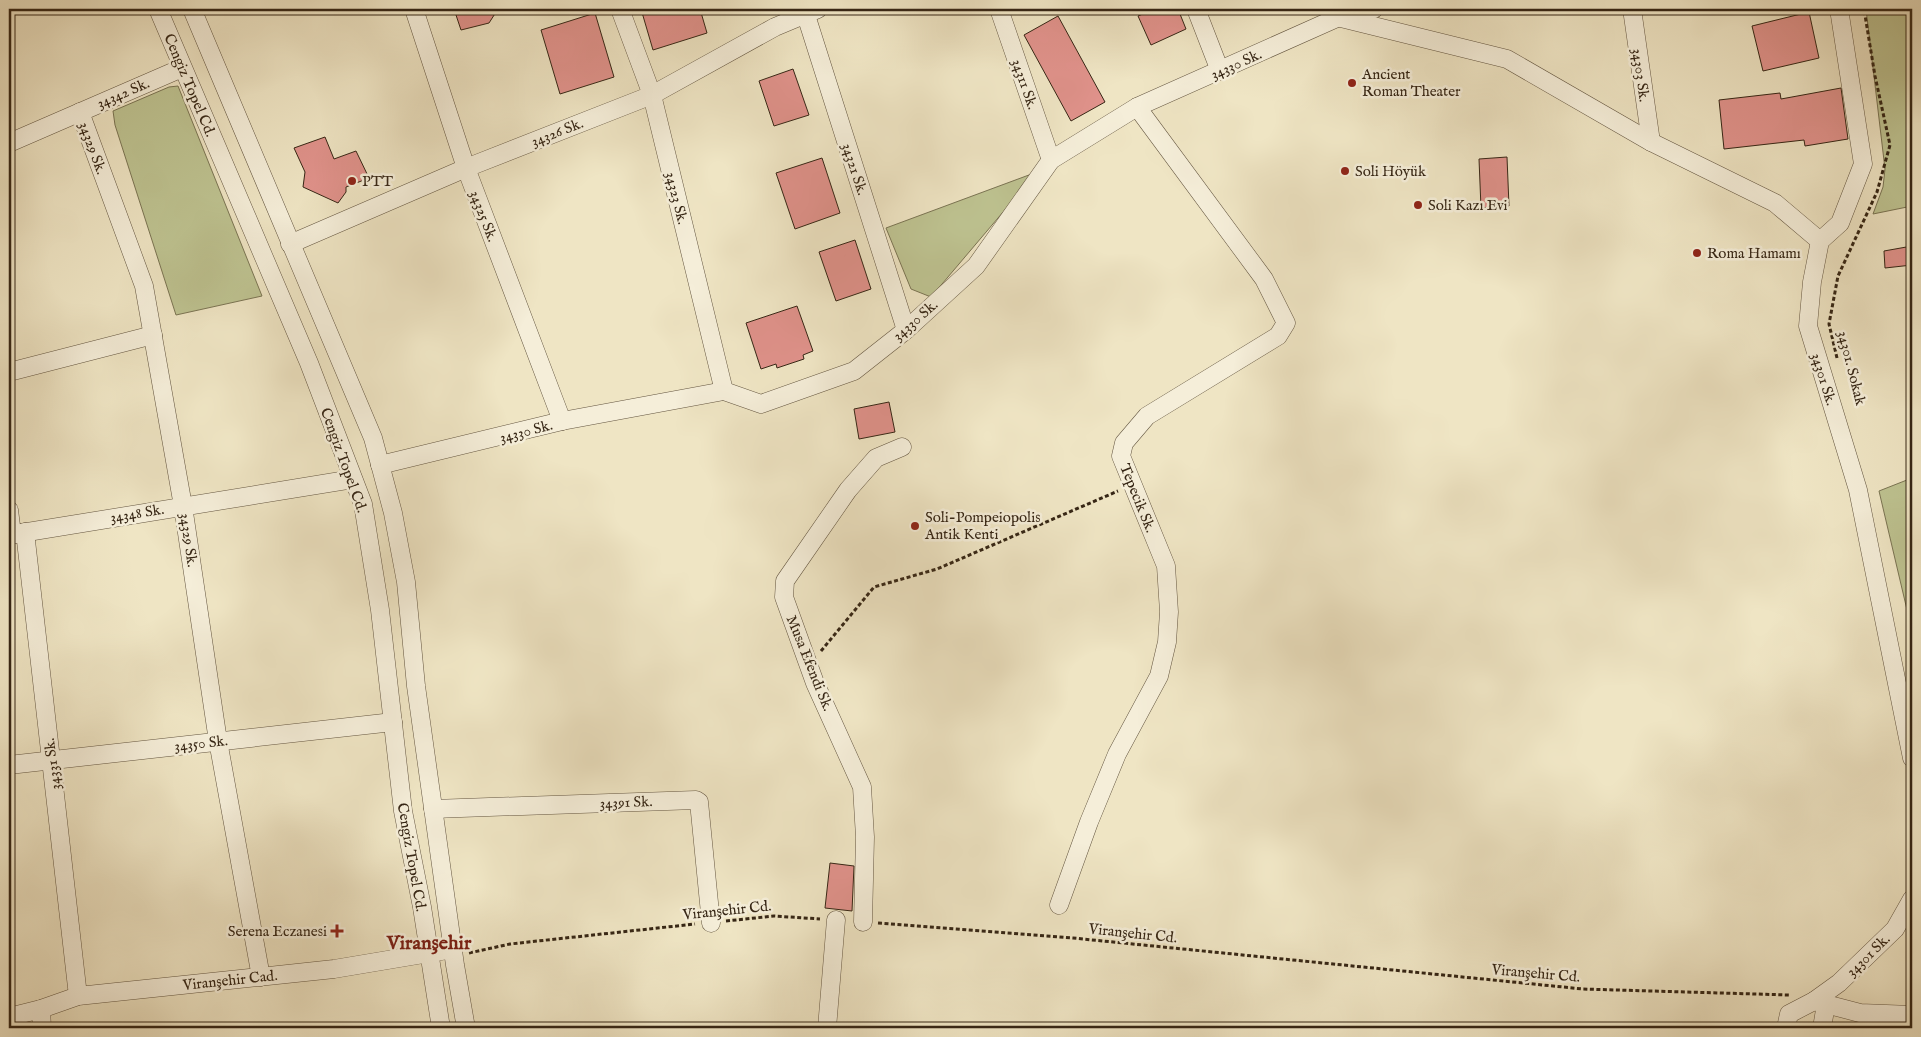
<svg xmlns="http://www.w3.org/2000/svg" width="1921" height="1037" font-family="'IM FELL English',serif">
<style>
.park{fill:#bec391;stroke:#7a7453}
.building{fill:#e0928b;stroke:#362615}
.lines{fill:none;stroke-linecap:round;stroke-linejoin:round}
.minor-casing{stroke:#645641;stroke-width:19}
.path{stroke:#362615;stroke-width:3;stroke-dasharray:4 2.5;stroke-linecap:butt}
.minor{stroke:#f5eed9;stroke-width:18}
.poi-dot{fill:#8f2418;stroke:#f5eed9;stroke-width:2}
.labels{text-anchor:middle;stroke-width:5;stroke-linejoin:round;paint-order:stroke}
.street-label{font-size:15px;fill:#362615;stroke:#f5eed9}
.poi-label{font-size:15px;fill:#362615;stroke:#f5eed9;text-anchor:start}
.district-label{font-size:20px;font-weight:bold;fill:#7a1f14;stroke:#f5eed9}
</style>
<rect width="100%" height="100%" fill="#efe5c4"/>
<filter id="stains"><feTurbulence type="fractalNoise" baseFrequency=".004" numOctaves="4"/><feColorMatrix values="0 0 0 0 .2 0 0 0 0 .09 0 0 0 0 .02 0 0 0 .5 -.17"/></filter>
<radialGradient id="worn" r=".72"><stop offset=".6" stop-color="#630" stop-opacity="0"/><stop offset="1" stop-color="#630" stop-opacity=".3"/></radialGradient>
<!-- park -->
<g class="park">
<polygon points="1866,9 1912,9 1912,206 1873,214 1883,187 1885,169"/>
<polygon points="178,86 262,296 176,315 115,125 113,111 169,87"/>
<polygon points="1037,172 931,297 911,289 886,228"/>
<polygon points="1912,478 1912,631 1879,491"/>
</g>
<!-- building -->
<g class="building">
<polygon points="454,9 498,9 489,23 461,30"/>
<polygon points="641,9 700,9 707,33 653,50"/>
<polygon points="1155,9 1178,9 1186,29 1151,45 1138,16"/>
<polygon points="1809,12 1819,58 1763,71 1752,26"/>
<polygon points="595,13 614,77 560,94 541,30"/>
<polygon points="1058,16 1105,102 1071,121 1024,35"/>
<polygon points="793,69 809,115 774,126 759,81"/>
<polygon points="1841,88 1848,139 1805,146 1804,140 1724,149 1719,100 1780,93 1781,99"/>
<polygon points="325,137 334,159 356,151 369,178 346,187 346,192 338,203 303,187 305,172 294,148"/>
<polygon points="1507,157 1509,206 1481,208 1479,159"/>
<polygon points="822,158 840,213 795,229 776,173"/>
<polygon points="855,240 871,289 836,301 819,252"/>
<polygon points="1912,246 1912,265 1885,268 1884,251"/>
<polygon points="797,306 813,351 803,355 804,359 777,368 776,364 761,369 746,323"/>
<polygon points="889,402 895,432 859,439 854,409"/>
<polygon points="830,863 854,866 852,911 825,908"/>
</g>
<g class="lines">
<!-- minor casing -->
<g class="minor-casing">
<g id="minor">
<polyline points="158,9 309,363 363,504 380,610 403,811 422,907 441,1028"/>
<polyline points="192,9 373,438 393,513 406,582 416,686 455,965 466,1028"/>
<polyline points="414,9 466,168 562,421"/>
<polyline points="620,9 652,95 724,391"/>
<polyline points="804,9 906,330"/>
<polyline points="999,9 1051,160"/>
<polyline points="1196,9 1220,71"/>
<polyline points="1632,9 1651,142"/>
<polyline points="1839,9 1863,164 1840,223 1820,241 1812,282 1808,326 1858,490 1912,758"/>
<polyline points="1341,18 1507,59 1651,142 1775,203 1820,241"/>
<polyline points="80,112 144,286 183,506 218,741 261,977"/>
<polyline points="9,143 182,68"/>
<polyline points="290,244 466,168 652,95 775,27 818,9"/>
<polyline points="9,372 153,335"/>
<polyline points="380,465 562,421 724,391 761,404 854,371 906,330 976,266 1051,160 1137,107 1339,17 1374,9"/>
<polyline points="9,510 12,534"/>
<polyline points="25,532 78,996"/>
<polyline points="9,535 353,479"/>
<polyline points="9,765 393,722"/>
<polyline points="433,809 696,800 699,802 711,923"/>
<polyline points="1059,905 1089,822 1117,754 1159,676 1167,642 1169,612 1166,566 1121,456 1124,443 1147,416 1278,336 1286,323 1264,279 1137,107"/>
<polyline points="863,922 865,837 862,787 815,683 784,597 785,581 848,490 876,458 902,447"/>
<polyline points="1814,1001 1860,1013 1912,1015"/>
<polyline points="41,1009 42,1028"/>
<polyline points="9,1017 41,1009 78,996 334,969 453,949"/>
<polyline points="827,1028 836,920"/>
<polyline points="1786,1028 1789,1014 1814,1001 1839,983 1895,929 1912,899"/>
<polyline points="1822,1028 1826,1004"/>
</g>
</g>
<!-- path -->
<g class="path">
<polyline points="1837,358 1829,324 1838,276 1877,192 1890,145 1875,76 1864,9"/>
<polyline points="821,651 874,587 937,569 1118,491"/>
<polyline points="726,921 774,916 820,919"/>
<polyline points="878,923 1073,938 1583,989 1789,995"/>
<polyline points="469,953 510,944 695,924"/>
</g>
<!-- minor -->
<use href="#minor" class="minor"/>
</g>
<!-- markers -->
<g class="poi-dot">
<circle cx="1352" cy="83" r="5"/>
<circle cx="1345" cy="171" r="5"/>
<circle cx="352" cy="181" r="5"/>
<circle cx="1418" cy="205" r="5"/>
<circle cx="1697" cy="253" r="5"/>
<circle cx="915" cy="526" r="5"/>
<path d="M334.5 923.5h5v5h5v5h-5v5h-5v-5h-5v-5h5z"/>
</g>
<g class="labels">
<!-- street labels -->
<g class="street-label">
<text transform="translate(1236 64) rotate(-24)" y="5">34330 Sk.</text>
<text transform="translate(1641 75) rotate(82)" y="5">34303 Sk.</text>
<text transform="translate(1025 84) rotate(71)" y="5">34311 Sk.</text>
<text transform="translate(190 85) rotate(67)" y="5">Cengiz Topel Cd.</text>
<text transform="translate(123 93) rotate(-23)" y="5">34342 Sk.</text>
<text transform="translate(557 132) rotate(-21)" y="5">34326 Sk.</text>
<text transform="translate(93 148) rotate(70)" y="5">34329 Sk.</text>
<text transform="translate(855 169) rotate(72)" y="5">34321 Sk.</text>
<text transform="translate(677 198) rotate(76)" y="5">34323 Sk.</text>
<text transform="translate(484 216) rotate(69)" y="5">34325 Sk.</text>
<text transform="translate(915 320) rotate(-41)" y="5">34330 Sk.</text>
<text transform="translate(1852 368) rotate(76)" y="5">34301. Sokak</text>
<text transform="translate(1824 379) rotate(73)" y="5">34301 Sk.</text>
<text transform="translate(526 431) rotate(-14)" y="5">34330 Sk.</text>
<text transform="translate(344 460) rotate(70)" y="5">Cengiz Topel Cd.</text>
<text transform="translate(1138 498) rotate(68)" y="5">Tepecik Sk.</text>
<text transform="translate(137 513) rotate(-9)" y="5">34348 Sk.</text>
<text transform="translate(189 540) rotate(82)" y="5">34329 Sk.</text>
<text transform="translate(810 663) rotate(68)" y="5">Musa Efendi Sk.</text>
<text transform="translate(201 743) rotate(-6)" y="5">34350 Sk.</text>
<text transform="translate(52 764) rotate(-97)" y="5">34331 Sk.</text>
<text transform="translate(626 802) rotate(-2)" y="5">34391 Sk.</text>
<text transform="translate(412 857) rotate(80)" y="5">Cengiz Topel Cd.</text>
<text transform="translate(727 910) rotate(-6)" y="5">Viranşehir Cd.</text>
<text transform="translate(1133 933) rotate(6)" y="5">Viranşehir Cd.</text>
<text transform="translate(1868 955) rotate(-44)" y="5">34301 Sk.</text>
<text transform="translate(1536 973) rotate(5)" y="5">Viranşehir Cd.</text>
<text transform="translate(230 980) rotate(-6)" y="5">Viranşehir Cad.</text>
</g>
<!-- poi labels -->
<g class="poi-label">
<text x="1362" y="79">Ancient<tspan x="1362" dy="17">Roman Theater</tspan></text>
<text x="1355" y="176">Soli Höyük</text>
<text x="362" y="186">PTT</text>
<text x="1428" y="210">Soli Kazı Evi</text>
<text x="1707" y="258">Roma Hamamı</text>
<text x="925" y="522">Soli-Pompeiopolis<tspan x="925" dy="17">Antik Kenti</tspan></text>
<text x="327" y="936" text-anchor="end">Serena Eczanesi</text>
</g>
<!-- district labels -->
<g class="district-label">
<text x="429" y="949">Viranşehir</text>
</g>
</g>
<!-- margin -->
<rect width="1921" height="1037" fill="none" stroke="#efe5c4" stroke-width="30"/>
<rect x="10" y="10" width="1901" height="1017" fill="none" stroke="#362615" stroke-width="2.5"/>
<rect x="15" y="15" width="1891" height="1007" fill="none" stroke="#362615"/>
<rect width="100%" height="100%" filter="url(#stains)"/>
<rect width="100%" height="100%" fill="url(#worn)"/>
</svg>
